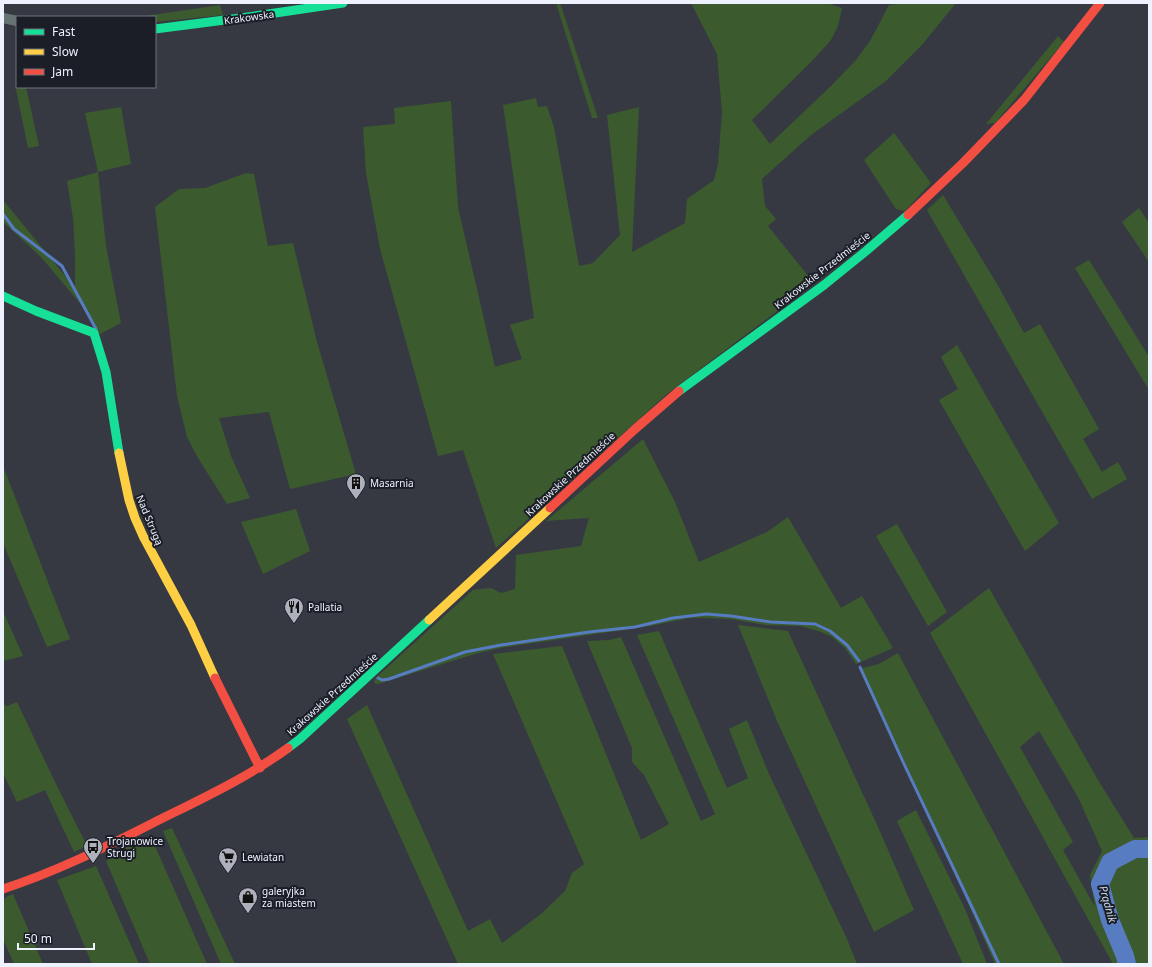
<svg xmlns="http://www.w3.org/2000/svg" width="1152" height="967" font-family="'Noto Sans',sans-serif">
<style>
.green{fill:#3b5b2e;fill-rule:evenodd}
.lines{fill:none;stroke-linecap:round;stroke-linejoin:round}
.stream{stroke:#577cc1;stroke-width:3}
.river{stroke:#577cc1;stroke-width:18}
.street{stroke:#657473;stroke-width:10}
.fast{stroke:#16e098;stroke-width:9}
.slow{stroke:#ffcf43;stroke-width:9}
.jam{stroke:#f24e42;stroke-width:9}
.labels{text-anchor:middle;stroke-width:4;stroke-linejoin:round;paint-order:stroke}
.street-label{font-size:10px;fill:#eef2fe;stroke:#1b1e26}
.poi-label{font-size:10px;fill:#eef2fe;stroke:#1b1e26;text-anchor:start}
.water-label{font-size:11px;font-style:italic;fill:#ced9ee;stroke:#1b1e26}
</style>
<rect width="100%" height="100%" fill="#363942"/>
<!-- green -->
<g class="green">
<polygon points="556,3 560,3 598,118 592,118"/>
<polygon points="691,3 827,3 842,8 838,26 831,40 813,60 752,120 770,144 831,86 856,60 870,41 889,5 905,3 956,3 921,46 886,81 811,135 762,179 765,206 776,219 768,226 809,277 816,282 668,393 496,548 463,450 438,456 380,249 366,173 363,127 395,124 394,108 451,101 458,207 495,367 522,359 510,325 534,318 503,105 536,98 538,107 547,106 554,127 579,266 593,263 620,235 607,115 639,107 632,252 685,223 687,199 714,180 718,164 722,112 717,54"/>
<polygon points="220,5 223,15 155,22 155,17 139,17"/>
<polygon points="1058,36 1064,42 995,123 986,124"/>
<polygon points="26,87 39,146 28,148 16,89"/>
<polygon points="121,107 131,164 98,172 106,246 121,323 100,334 95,331 89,314 41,257 3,222 3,200 75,288 75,254 73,218 67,181 98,172 85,113"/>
<polygon points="894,133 931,183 905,211 896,209 864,160"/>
<polygon points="246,173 254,174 268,246 293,243 317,342 356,474 290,489 269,412 219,418 231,456 250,498 227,504 198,458 187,437 177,396 155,207 179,189 205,188"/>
<polygon points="943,195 997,284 1024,333 1040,324 1099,429 1083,439 1102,472 1118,462 1127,479 1092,499 927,210"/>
<polygon points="1139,208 1149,223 1149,262 1122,222"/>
<polygon points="1089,260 1149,357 1149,390 1075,268"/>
<polygon points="957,345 1059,523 1025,551 939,400 958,389 941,357"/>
<polygon points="643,439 675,502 699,562 767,532 788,517 841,608 862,596 893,648 856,664 845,648 831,636 818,631 800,626 765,625 730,619 702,618 689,618 650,626 500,648 475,654 378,684 374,683 375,679 381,673 473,590 491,588 501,593 515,589 516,555 581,546 589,518 546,521"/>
<polygon points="3,466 70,639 47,647 3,543"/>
<polygon points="296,509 310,551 263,574 241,522"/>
<polygon points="897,524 947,612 928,626 876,536"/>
<path d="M 989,588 L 1098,780 L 1134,838 L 1149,837 L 1149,964 L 1113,964 L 930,633 ZM 1039,731 L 1078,797 L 1102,851 L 1090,875 L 1095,907 L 1063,850 L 1073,842 L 1020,747 Z"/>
<polygon points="3,611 23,656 3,661"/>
<polygon points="738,625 788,631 878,827 914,910 874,932 777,721"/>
<polygon points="659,631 727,788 748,778 729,729 747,720 769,774 847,939 857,964 458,964 347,719 367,705 468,931 490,919 502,943 541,914 565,891 572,873 584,864 493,654 562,646 641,840 669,824 644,775 632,762 632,748 587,641 609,640 621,637 701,821 715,814 637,635"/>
<polygon points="898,653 1064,964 995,964 969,905 859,669 879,664"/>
<polygon points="17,702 54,780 87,846 74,852 45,790 17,802 3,773 3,704 7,706"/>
<polygon points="916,810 965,909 987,964 963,964 897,821"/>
<polygon points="172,828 235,964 221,964 163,831"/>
<polygon points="151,837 207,964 150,964 106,861 126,847"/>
<polygon points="96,866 139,964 92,964 57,880"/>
<polygon points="13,894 43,964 14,964 3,939 3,901 6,897"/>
</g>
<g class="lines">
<!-- stream -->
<g class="stream">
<polyline points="3,214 14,229 62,266 96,329"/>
<polyline points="860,667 904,764 999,964"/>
<polyline points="378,678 382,680 389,679 465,652 501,645 589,632 635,627 673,618 706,614 731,616 771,622 815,624 830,631 847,645 859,661"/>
</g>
<!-- river -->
<polyline class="river" points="1127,964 1125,956 1110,920 1100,884 1110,862 1135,849 1149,849"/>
<!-- street -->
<polyline class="street" points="3,18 17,21"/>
<!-- fast -->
<g class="fast">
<polyline points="155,29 248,17 343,3"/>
<polyline points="3,296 36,311 94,333 106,372 119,453"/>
<polyline points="679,391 824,285 866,251 908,215"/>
<polyline points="288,748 300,739 429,620"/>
</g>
<!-- slow -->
<g class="slow">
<polyline points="119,453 129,500 135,518 143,536 191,625 215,678"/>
<polyline points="429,620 550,508"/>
</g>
<!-- jam -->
<g class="jam">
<polyline points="908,215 963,163 1024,100 1100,3"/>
<polyline points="550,508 634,430 679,391"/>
<polyline points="215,678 260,768"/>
<path d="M 3,889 C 55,872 104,848 153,823 C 199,800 247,778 288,748"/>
</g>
</g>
<!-- icons -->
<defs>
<g id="building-pin" transform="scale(1)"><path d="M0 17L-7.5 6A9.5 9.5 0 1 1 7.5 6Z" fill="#aeb1bc" stroke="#1b1e26"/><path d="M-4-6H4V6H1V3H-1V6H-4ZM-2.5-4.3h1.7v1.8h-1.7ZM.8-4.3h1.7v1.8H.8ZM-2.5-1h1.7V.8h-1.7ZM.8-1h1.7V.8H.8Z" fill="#111"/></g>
<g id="restaurant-pin" transform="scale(1)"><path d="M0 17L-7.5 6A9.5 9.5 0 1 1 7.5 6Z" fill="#aeb1bc" stroke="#1b1e26"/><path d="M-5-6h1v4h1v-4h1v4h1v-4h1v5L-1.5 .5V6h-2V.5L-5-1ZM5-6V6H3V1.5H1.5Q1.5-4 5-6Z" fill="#111"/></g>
<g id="bus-pin" transform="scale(1)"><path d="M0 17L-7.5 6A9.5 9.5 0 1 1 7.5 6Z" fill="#aeb1bc" stroke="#1b1e26"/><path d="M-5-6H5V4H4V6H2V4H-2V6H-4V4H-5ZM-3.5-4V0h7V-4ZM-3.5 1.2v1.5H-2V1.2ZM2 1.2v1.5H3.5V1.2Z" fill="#111"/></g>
<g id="supermarket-pin" transform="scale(1)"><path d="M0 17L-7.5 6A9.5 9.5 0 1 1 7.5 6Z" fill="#aeb1bc" stroke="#1b1e26"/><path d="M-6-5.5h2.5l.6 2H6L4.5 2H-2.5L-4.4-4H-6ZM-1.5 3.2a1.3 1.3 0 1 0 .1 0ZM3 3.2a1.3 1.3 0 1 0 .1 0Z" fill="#111"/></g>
<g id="shop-pin" transform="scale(1)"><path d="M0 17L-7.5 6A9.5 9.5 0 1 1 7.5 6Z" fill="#aeb1bc" stroke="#1b1e26"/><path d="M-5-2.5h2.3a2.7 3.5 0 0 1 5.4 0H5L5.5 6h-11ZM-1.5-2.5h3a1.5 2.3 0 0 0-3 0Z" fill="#111"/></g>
</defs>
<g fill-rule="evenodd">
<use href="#building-pin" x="356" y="483"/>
<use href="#restaurant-pin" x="294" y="607"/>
<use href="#bus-pin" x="93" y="847"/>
<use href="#supermarket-pin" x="228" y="857"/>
<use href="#shop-pin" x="248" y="897"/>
</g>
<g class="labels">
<!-- street labels -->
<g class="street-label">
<text transform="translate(249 17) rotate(-8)" y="4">Krakowska</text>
<text transform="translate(822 270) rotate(-38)" y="4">Krakowskie Przedmieście</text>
<text transform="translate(570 474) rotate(-43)" y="4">Krakowskie Przedmieście</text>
<text transform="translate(150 520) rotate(67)" y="4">Nad Strugą</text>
<text transform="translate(332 694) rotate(-42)" y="4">Krakowskie Przedmieście</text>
</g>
<!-- poi labels -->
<g class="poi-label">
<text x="370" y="487">Masarnia</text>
<text x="308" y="611">Pallatia</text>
<text x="107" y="845">Trojanowice<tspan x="107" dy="12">Strugi</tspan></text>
<text x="242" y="861">Lewiatan</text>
<text x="262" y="895">galeryjka<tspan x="262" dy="12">za miastem</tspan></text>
</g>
<!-- water labels -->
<g class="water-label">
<text transform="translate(1108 904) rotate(74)" y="4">Prądnik</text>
</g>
</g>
<!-- border -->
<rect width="1152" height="967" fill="none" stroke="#eef2fe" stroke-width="8"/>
<!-- legend -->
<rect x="16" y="16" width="140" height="72" fill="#1b1e26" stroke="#6f737c"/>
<rect x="24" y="29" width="20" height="6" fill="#16e098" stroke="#6f737c"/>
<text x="52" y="36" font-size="12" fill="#eef2fe">Fast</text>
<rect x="24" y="49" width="20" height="6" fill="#ffcf43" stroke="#6f737c"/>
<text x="52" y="56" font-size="12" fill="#eef2fe">Slow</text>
<rect x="24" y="69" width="20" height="6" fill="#f24e42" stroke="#6f737c"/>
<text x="52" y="76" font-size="12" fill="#eef2fe">Jam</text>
<!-- scale -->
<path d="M18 943v6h76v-6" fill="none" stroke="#eef2fe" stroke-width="2"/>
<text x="24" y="943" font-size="12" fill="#eef2fe" stroke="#1b1e26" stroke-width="3" paint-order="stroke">50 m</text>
</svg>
